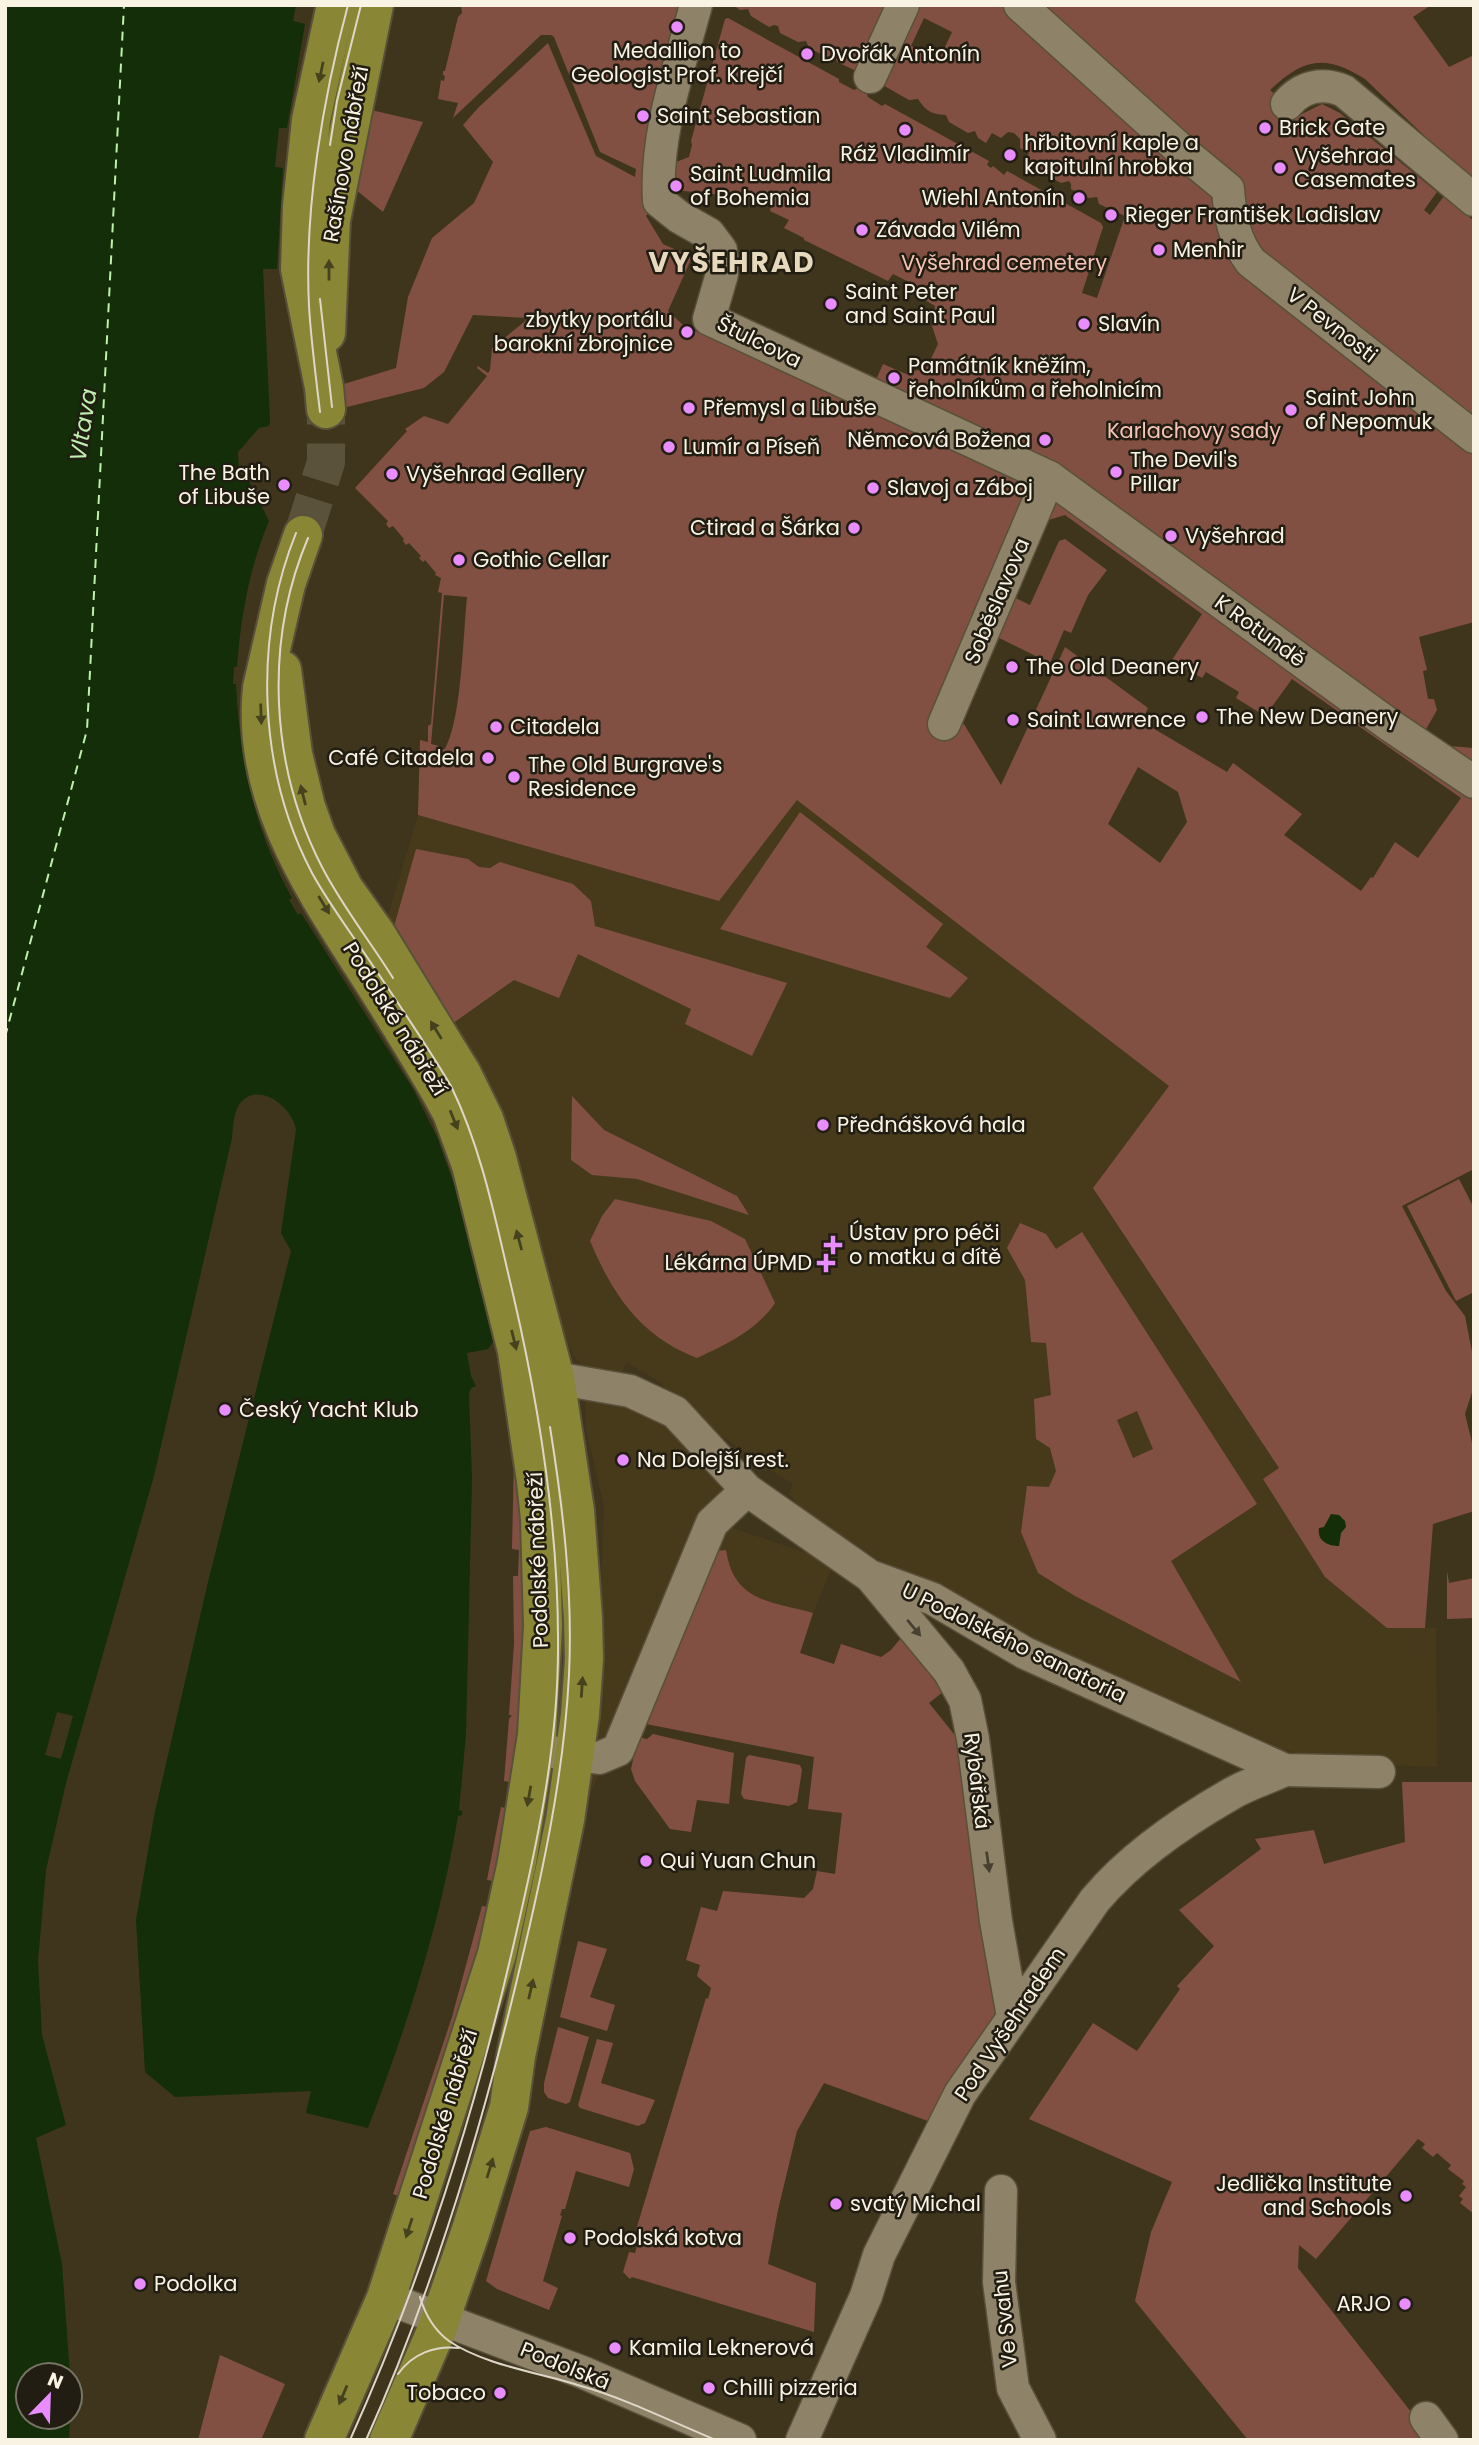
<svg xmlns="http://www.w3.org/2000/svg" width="1479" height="2445" font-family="Poppins,sans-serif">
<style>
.built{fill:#473a1b}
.green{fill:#825043;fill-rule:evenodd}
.water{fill:#132e08}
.pier{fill:#3f351d}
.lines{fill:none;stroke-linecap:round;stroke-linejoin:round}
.ferry{stroke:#bff0ae;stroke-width:2;stroke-dasharray:9 7;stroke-linecap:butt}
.major-tunnel{stroke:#5b523b;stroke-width:38;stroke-dasharray:38 19;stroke-linecap:butt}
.minor-casing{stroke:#59503b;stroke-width:35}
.major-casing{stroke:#59503b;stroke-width:42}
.minor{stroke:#8e8268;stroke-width:32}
.major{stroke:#898735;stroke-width:38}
.tram{stroke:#ded7c7;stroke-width:2}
.oneway{fill:#46421f}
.oneway2{fill:#484031}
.poi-dot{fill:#e98dfe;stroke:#221d13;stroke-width:2.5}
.labels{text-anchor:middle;stroke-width:5;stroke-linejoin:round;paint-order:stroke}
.poi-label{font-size:21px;fill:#f9f3e4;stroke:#221d13;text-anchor:start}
.street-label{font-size:21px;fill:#f9f3e4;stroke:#221d13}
.park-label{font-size:21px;fill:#f6c4b6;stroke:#221d13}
.water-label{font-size:23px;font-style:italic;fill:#bff0ae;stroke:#221d13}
.district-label{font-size:28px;font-weight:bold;letter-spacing:2px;fill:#e6d9bd;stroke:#221d13}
</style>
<rect width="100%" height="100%" fill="#3f351d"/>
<!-- built -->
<g class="built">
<polygon points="797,799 1170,1086 1093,1188 1279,1469 1263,1479 1387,1628 1436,1628 1437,1767 1354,1764 1248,1743 1035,1650 932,1587 883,1563 802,1509 789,1494 793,1484 757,1462 693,1414 658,1381 626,1362 621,1378 584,1368 575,1357 547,1302 384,929 418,815 719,901"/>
<polygon points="586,1390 683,1428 752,1505 732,1528 813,1555 833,1564 813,1613 760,1599 738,1585 728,1563 614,1739 583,1811 595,1746 604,1506 585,1426"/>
</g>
<!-- green -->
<g class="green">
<path d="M 461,5 L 711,5 L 670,155 L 676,162 L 689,157 L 692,145 L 691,141 L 725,19 L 728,18 L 839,79 L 839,82 L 854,90 L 858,88 L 865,75 L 837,62 L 835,55 L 827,57 L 809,48 L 806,41 L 798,42 L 780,33 L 778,26 L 774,25 L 769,27 L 751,16 L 748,9 L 740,10 L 733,5 L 1431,5 L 1413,17 L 1449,67 L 1474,55 L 1474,179 L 1456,166 L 1365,79 C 1325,54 1304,58 1270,90 L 1300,115 L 1322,104 L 1340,113 L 1437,192 L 1424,210 L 1430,215 L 1444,196 L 1474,221 L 1474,622 L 1419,637 L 1427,670 L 1423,671 L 1428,699 L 1434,699 L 1437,710 L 1424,733 L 1425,744 L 1474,748 L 1474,1169 L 1402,1206 L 1446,1291 L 1465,1316 L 1474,1362 L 1474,1386 L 1465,1414 L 1474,1451 L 1474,1511 L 1433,1524 L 1425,1628 L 1387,1628 L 1325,1577 L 1263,1479 L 1279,1468 L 1093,1188 L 1169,1086 L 797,800 L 719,901 L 418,815 L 420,740 L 428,742 L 428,726 L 431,724 L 442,593 L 438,592 L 441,578 L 435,575 L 436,573 L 425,560 L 423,562 L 419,558 L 421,556 L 409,543 L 406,545 L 403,541 L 404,539 L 393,526 L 389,528 L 386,524 L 388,521 L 355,488 L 407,431 L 405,429 L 424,416 L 448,424 L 487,376 L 477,368 L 478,366 L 488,373 L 490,370 L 492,348 L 529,318 L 473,315 L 444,372 L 424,388 L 339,409 L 344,384 L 396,368 L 408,297 L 432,238 L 474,203 L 493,162 L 463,125 L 478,108 L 548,43 L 596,156 L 635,177 L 636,169 L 600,152 L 554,37 L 551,35 L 541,35 L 453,118 L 458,103 L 438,99 L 441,80 L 444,81 L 445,76 L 443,75 L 443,71 L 445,71 L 458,17 L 462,13 ZM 924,18 L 952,32 L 939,60 L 911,46 ZM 874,80 L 909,100 L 918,99 C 926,111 931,114 946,115 L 949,122 L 968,133 L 975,131 L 978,138 L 986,143 L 992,133 L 1001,138 L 1008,132 L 1014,133 L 1020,139 L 1020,148 L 1029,153 L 1024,163 L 1032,167 L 1040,166 L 1042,173 L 1061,183 L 1069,181 L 1071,184 L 1071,189 L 1089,198 L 1097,197 L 1099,204 L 1125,216 L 1097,298 L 1082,293 L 1103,227 L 1101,223 L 1007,171 L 1004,175 L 993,166 L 991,168 L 987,165 L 989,161 L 885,104 L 882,106 L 868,97 L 867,94 ZM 672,187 L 676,190 L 772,201 L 770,211 L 789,220 L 784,228 L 804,238 L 804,240 L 888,281 L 893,274 L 911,283 L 908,290 L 922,297 L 924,294 L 927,295 L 925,300 L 935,306 L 932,326 L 938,344 L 927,367 L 906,374 L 883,364 L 875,382 L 740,316 L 725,345 L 683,325 L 668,311 L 692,257 L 663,244 L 646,216 ZM 1065,515 L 1202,614 L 1172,660 L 1202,678 L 1206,672 L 1239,692 L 1236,698 L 1265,716 L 1292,679 L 1461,798 L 1418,858 L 1395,842 L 1373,878 L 1371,877 L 1361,891 L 1284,835 L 1302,814 L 1233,763 L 1227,772 L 1151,727 L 1142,720 L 1148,708 L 1065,647 L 1001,785 L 962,721 L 993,635 L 1050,663 L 1064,630 L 1071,633 L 1088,595 L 1107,570 L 1065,539 L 1059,541 L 1030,605 L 1011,596 L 1045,521 ZM 444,595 L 467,597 C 463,635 462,718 445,749 L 440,750 L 439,746 L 431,744 ZM 1138,767 L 1178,792 L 1187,822 L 1160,863 L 1108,824 Z"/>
<polygon points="371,110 423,122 383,212 355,189"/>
<polygon points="800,812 943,924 926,947 968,978 950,998 720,929"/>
<polygon points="416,849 468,859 479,867 490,868 500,862 573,884 591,901 595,926 787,983 752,1056 685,1024 691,1009 578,954 559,998 514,980 449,1026 393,930"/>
<polygon points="572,1096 604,1130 737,1196 749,1215 637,1179 592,1175 571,1160"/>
<polygon points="1459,1179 1474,1208 1474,1292 1456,1301 1407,1206"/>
<path d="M 615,1199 L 711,1221 L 745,1239 L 775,1303 C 757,1330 726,1345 697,1358 C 640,1336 613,1295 590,1241 L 602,1216 Z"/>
<path d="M 1020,1223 L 1046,1234 L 1056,1249 L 1082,1232 L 1257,1504 L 1171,1561 L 1241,1682 L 1075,1596 L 1038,1573 L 1021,1532 L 1027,1486 L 1049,1487 L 1056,1471 L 1050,1448 L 1036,1439 L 1034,1399 L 1051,1395 L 1046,1343 L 1031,1342 L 1025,1280 L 1007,1248 ZM 1137,1411 L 1153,1449 L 1133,1458 L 1117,1420 Z"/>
<polygon points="520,1440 523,1686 507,1830 487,1924 405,2199 393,2194 452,2017 482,1906 488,1907 493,1881 487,1880 501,1807 506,1808 510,1782 504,1781 509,1719 512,1715 509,1715 514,1644 513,1576 518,1576 519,1550 512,1549 514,1456"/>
<path d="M 726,1550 C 734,1602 770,1601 813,1613 L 800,1653 L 834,1664 L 841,1644 L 881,1657 L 891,1650 L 910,1627 L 948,1688 L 929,1703 L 966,1749 L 1004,2009 L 936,2124 L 824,2083 L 797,2131 L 778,2210 L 768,2264 L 816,2283 L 814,2332 L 632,2277 L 630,2279 L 623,2272 L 629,2252 L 635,2253 L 641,2232 L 636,2230 L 706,1998 L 708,1999 L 711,1988 L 697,1976 L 700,1965 L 686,1960 L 701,1907 L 717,1911 L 723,1891 L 804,1898 L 813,1889 L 817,1871 L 835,1874 L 842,1813 L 808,1809 L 814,1757 L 641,1723 L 717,1551 Z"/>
<polygon points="1447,1571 1449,1583 1474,1578 1474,1618 1447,1619"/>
<polygon points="653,1734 734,1753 729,1804 697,1800 691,1832 670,1829 635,1781 631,1769 638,1737 647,1739"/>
<polygon points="749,1755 800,1765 802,1770 797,1802 789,1806 744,1799 741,1794 746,1758"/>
<polygon points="1402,1782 1474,1782 1474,2214 1460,2203 1463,2199 1459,2196 1466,2187 1462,2184 1464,2181 1448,2169 1451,2165 1437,2153 1433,2157 1422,2148 1425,2144 1418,2139 1316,2259 1299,2245 1298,2268 1426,2431 1420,2440 1248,2440 1135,2301 1151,2232 1172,2182 1029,2119 1093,2023 1137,2051 1180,1989 1177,1986 1214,1946 1179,1910 1261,1849 1255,1839 1314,1830 1324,1864 1405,1842"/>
<polygon points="578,1941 607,1949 590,1997 615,2005 607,2031 560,2017"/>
<polygon points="558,2027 589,2037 570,2102 566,2104 548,2098 544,2092 544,2083"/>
<polygon points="597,2039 613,2043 601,2083 655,2100 645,2123 638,2126 580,2108 578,2105"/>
<polygon points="546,2127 630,2153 634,2169 629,2187 576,2171 565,2209 562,2209 560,2215 562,2216 543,2281 558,2288 549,2310 497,2289 486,2281 530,2131"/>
<polygon points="220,2355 285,2384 261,2440 198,2440"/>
</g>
<!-- water -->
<g class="water">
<path d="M 5,5 L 296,5 L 293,21 L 305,24 L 287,128 L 279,128 L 275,167 L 283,168 L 277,269 L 263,269 L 270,422 L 269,426 L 259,428 L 238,452 L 239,472 L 249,481 L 269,521 C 249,569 241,615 237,667 L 234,667 L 233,684 L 236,684 C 240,763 254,829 292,898 L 289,900 L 298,915 L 301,913 L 413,1089 L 437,1137 L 454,1184 L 493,1342 L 488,1349 L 467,1353 L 471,1376 L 476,1386 L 471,1388 L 469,1394 L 472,1478 L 466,1734 L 459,1810 L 462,1811 L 462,1815 L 458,1816 C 440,1924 407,2026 368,2128 L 306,2113 L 311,2091 L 175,2097 L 145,2072 L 136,1920 L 154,1816 L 208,1582 L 291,1251 L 281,1233 L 296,1130 C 293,1106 256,1079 239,1105 C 233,1115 233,1127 232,1138 L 154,1476 L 66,1783 L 46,1870 L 38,1961 L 42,2035 L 66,2125 L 36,2138 L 62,2264 L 70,2375 L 28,2375 L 28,2417 L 70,2417 L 69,2440 L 5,2440 Z"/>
<path d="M 1331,1514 L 1339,1515 L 1345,1521 L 1346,1527 L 1341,1533 L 1339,1546 C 1328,1546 1317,1541 1319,1528 L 1324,1527 Z"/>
</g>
<!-- pier -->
<polygon class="pier" points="57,1712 73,1716 61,1759 45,1755"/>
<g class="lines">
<!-- ferry -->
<polyline class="ferry" points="5,1037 87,730 124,5"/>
<!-- major-tunnel -->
<polyline class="major-tunnel" points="303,535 326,462 326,409"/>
<!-- minor casing -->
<g class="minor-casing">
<g id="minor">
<path d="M 696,5 C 679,69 655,134 659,201 L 679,217 L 709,234 L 721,250 L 722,274 L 709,319 L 1049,477 L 1391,726 L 1474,782"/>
<path d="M 1020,5 L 1182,151 L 1228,189 C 1230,217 1234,240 1251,262 L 1474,437"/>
<polyline points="870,77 903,5"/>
<path d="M 1287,104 C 1302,86 1323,82 1344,91 L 1474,200"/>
<polyline points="944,724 1049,477"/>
<polyline points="533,1380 555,1378 630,1391 675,1412 747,1490 870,1576 933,1599 1025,1653 1285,1770 1379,1772"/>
<polyline points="872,1578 949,1671 965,1700 973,1739 996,1921 1013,2017"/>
<polyline points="536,1750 599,1758 618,1750 712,1523 747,1490"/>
<polyline points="1001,2191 999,2282 1013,2388 1040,2440"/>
<polyline points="386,2298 582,2372 740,2440"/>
<polyline points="1426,2418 1442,2440"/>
<path d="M 802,2440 L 866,2296 L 879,2255 L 960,2094 L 1095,1900 C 1132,1856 1182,1822 1231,1794 C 1248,1784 1268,1778 1285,1770"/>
</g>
</g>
<!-- major casing -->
<g class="major-casing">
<g id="major">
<polyline points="326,333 331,220 374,5"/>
<polyline points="326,409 324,387 300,269 302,206 311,120 336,5"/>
<path d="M 303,535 L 286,584 L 262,688 C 251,793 308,880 362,964 C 389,1006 415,1048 440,1091 L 452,1113 L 471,1165 L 517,1351 L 536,1481 L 540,1519 L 543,1626 L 537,1735 L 517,1862 L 497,1954 L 386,2298 L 324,2440"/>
<polyline points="282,670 293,754 306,807 316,835 344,889 376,934 462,1074 484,1119 497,1158 555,1378 575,1511 583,1618 584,1659 580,1715 565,1820 516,2056 509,2107 471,2230 437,2329 389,2440"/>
</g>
</g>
<!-- minor -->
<use href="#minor" class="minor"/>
<!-- major -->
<use href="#major" class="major"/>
<!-- tram -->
<g class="tram">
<polyline points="330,145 337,101 361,5"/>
<polyline points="320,299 332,407"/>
<path d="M 320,412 C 316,377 311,341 309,306 C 304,209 323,98 348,5"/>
<path d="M 296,533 C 253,640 258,770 312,873 C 328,902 348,929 367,957 C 396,1000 425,1042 451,1086 C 483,1152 496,1223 513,1294 C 540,1410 559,1529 558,1649 C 558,1750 536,1849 513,1947 C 474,2116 421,2282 350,2440"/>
<path d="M 308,538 C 264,642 270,766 322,867 C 342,906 370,941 393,978"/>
<path d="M 420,2297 C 425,2314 434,2330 449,2341 C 484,2365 541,2373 581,2386 C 627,2399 672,2422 716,2440"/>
<path d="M 398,2374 C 412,2354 435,2345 459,2348"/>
<path d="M 366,2440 C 434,2289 482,2128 520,1967 C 543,1871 564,1774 569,1675 C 573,1592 563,1508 550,1427"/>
</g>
</g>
<!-- one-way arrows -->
<defs><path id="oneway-solid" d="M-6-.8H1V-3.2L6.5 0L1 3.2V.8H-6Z" transform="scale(1.75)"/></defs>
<g class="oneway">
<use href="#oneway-solid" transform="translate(321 72) rotate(102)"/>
<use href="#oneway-solid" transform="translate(329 270) rotate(-90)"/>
<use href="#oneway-solid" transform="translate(261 714) rotate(88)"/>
<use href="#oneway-solid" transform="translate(303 795) rotate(-104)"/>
<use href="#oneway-solid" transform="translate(324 905) rotate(58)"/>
<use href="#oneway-solid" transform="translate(436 1030) rotate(-122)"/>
<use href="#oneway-solid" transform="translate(454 1120) rotate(68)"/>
<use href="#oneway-solid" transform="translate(519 1240) rotate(-105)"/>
<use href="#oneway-solid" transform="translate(514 1340) rotate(76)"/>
<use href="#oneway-solid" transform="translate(582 1687) rotate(-86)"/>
<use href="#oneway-solid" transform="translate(529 1796) rotate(100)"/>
<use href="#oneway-solid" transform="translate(531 1989) rotate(-77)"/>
<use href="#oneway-solid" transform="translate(490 2168) rotate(-73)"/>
<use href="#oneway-solid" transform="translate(409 2228) rotate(108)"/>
<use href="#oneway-solid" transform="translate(343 2395) rotate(113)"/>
</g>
<g class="oneway2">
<use href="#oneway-solid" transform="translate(914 1628) rotate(50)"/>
<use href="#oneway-solid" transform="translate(988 1862) rotate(82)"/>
</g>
<!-- markers -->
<g class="poi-dot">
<circle cx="677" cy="27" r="7"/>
<circle cx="807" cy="54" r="7"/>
<circle cx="643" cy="116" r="7"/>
<circle cx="1265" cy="128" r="7"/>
<circle cx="905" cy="130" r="7"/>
<circle cx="1010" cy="155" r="7"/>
<circle cx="1280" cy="168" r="7"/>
<circle cx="676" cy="186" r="7"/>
<circle cx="1079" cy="198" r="7"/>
<circle cx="1111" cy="215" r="7"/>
<circle cx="862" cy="230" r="7"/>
<circle cx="1159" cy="250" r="7"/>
<circle cx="831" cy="304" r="7"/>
<circle cx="1084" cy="324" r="7"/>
<circle cx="687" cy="332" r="7"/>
<circle cx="894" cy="378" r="7"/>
<circle cx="689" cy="408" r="7"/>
<circle cx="1291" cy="410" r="7"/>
<circle cx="1045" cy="440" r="7"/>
<circle cx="669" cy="447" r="7"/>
<circle cx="1116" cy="472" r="7"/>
<circle cx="392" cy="474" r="7"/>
<circle cx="284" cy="485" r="7"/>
<circle cx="873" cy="488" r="7"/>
<circle cx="854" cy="528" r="7"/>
<circle cx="1171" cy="536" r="7"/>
<circle cx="459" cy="560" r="7"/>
<circle cx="1012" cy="667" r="7"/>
<circle cx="1202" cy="717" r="7"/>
<circle cx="1013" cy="720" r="7"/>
<circle cx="496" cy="727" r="7"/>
<circle cx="488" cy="758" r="7"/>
<circle cx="514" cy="777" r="7"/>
<circle cx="823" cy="1125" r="7"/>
<path d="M829.5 1234.5h7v7h7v7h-7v7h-7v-7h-7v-7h7z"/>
<path d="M822.5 1252.5h7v7h7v7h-7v7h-7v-7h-7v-7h7z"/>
<circle cx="225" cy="1410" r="7"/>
<circle cx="623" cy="1460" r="7"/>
<circle cx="646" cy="1861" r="7"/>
<circle cx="1406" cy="2196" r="7"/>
<circle cx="836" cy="2204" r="7"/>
<circle cx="570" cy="2238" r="7"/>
<circle cx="140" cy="2284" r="7"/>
<circle cx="1405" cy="2304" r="7"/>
<circle cx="615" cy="2348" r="7"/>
<circle cx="709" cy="2388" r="7"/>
<circle cx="500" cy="2393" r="7"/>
</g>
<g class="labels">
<!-- poi labels -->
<g class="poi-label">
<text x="677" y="58" text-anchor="middle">Medallion to<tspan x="677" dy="24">Geologist Prof. Krejčí</tspan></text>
<text x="821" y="61">Dvořák Antonín</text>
<text x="657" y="123">Saint Sebastian</text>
<text x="1279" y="135">Brick Gate</text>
<text x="1024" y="150">hřbitovní kaple a<tspan x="1024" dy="24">kapitulní hrobka</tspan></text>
<text x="905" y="161" text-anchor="middle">Ráž Vladimír</text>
<text x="1294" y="163">Vyšehrad<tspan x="1294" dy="24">Casemates</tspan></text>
<text x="690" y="181">Saint Ludmila<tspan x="690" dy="24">of Bohemia</tspan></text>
<text x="1065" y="205" text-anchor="end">Wiehl Antonín</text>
<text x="1125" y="222">Rieger František Ladislav</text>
<text x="876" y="237">Závada Vilém</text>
<text x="1173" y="257">Menhir</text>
<text x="845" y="299">Saint Peter<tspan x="845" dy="24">and Saint Paul</tspan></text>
<text x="673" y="327" text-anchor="end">zbytky portálu<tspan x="673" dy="24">barokní zbrojnice</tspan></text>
<text x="1098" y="331">Slavín</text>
<text x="908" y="373">Památník kněžím,<tspan x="908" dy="24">řeholníkům a řeholnicím</tspan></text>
<text x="1305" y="405">Saint John<tspan x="1305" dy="24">of Nepomuk</tspan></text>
<text x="703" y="415">Přemysl a Libuše</text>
<text x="1031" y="447" text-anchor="end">Němcová Božena</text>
<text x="683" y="454">Lumír a Píseň</text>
<text x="1130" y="467">The Devil's<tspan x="1130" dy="24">Pillar</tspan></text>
<text x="270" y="480" text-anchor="end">The Bath<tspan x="270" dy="24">of Libuše</tspan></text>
<text x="406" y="481">Vyšehrad Gallery</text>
<text x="887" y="495">Slavoj a Záboj</text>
<text x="840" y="535" text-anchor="end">Ctirad a Šárka</text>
<text x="1185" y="543">Vyšehrad</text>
<text x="473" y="567">Gothic Cellar</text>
<text x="1026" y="674">The Old Deanery</text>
<text x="1216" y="724">The New Deanery</text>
<text x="1027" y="727">Saint Lawrence</text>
<text x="510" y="734">Citadela</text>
<text x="474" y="765" text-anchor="end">Café Citadela</text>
<text x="528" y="772">The Old Burgrave's<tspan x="528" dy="24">Residence</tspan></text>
<text x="837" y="1132">Přednášková hala</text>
<text x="849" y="1240">Ústav pro péči<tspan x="849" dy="24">o matku a dítě</tspan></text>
<text x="812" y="1270" text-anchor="end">Lékárna ÚPMD</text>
<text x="239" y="1417">Český Yacht Klub</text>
<text x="637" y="1467">Na Dolejší rest.</text>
<text x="660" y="1868">Qui Yuan Chun</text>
<text x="1392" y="2191" text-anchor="end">Jedlička Institute<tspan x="1392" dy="24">and Schools</tspan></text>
<text x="850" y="2211">svatý Michal</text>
<text x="584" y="2245">Podolská kotva</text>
<text x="154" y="2291">Podolka</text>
<text x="1391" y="2311" text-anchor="end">ARJO</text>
<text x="629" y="2355">Kamila Leknerová</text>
<text x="723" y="2395">Chilli pizzeria</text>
<text x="486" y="2400" text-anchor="end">Tobaco</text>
</g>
<!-- street labels -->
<g class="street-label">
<text transform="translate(346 154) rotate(-80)" y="7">Rašínovo nábřeží</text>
<text transform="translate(1332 325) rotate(38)" y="7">V Pevnosti</text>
<text transform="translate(759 342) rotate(26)" y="7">Štulcova</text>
<text transform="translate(997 601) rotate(-67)" y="7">Soběslavova</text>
<text transform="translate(1260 631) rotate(36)" y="7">K Rotundě</text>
<text transform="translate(395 1019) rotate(58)" y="7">Podolské nábřeží</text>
<text transform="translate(538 1560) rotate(-92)" y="7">Podolské nábřeží</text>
<text transform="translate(1014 1643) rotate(26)" y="7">U Podolského sanatoria</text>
<text transform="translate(977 1781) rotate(83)" y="7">Rybářská</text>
<text transform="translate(1010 2024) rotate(-56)" y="7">Pod Vyšehradem</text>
<text transform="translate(445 2114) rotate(-73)" y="7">Podolské nábřeží</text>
<text transform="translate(1005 2319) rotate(-96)" y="7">Ve Svahu</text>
<text transform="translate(565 2366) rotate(22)" y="7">Podolská</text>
</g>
<!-- park labels -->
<g class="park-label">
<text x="1004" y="270">Vyšehrad cemetery</text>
<text x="1194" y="438">Karlachovy sady</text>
</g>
<!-- water labels -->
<g class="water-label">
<text transform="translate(83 425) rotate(-81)" y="8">Vltava</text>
</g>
<!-- district labels -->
<g class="district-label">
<text x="732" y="272">VYŠEHRAD</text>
</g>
</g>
<!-- border -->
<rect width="1479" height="2445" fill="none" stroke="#f9f3e4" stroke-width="14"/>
<!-- north arrow -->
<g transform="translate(49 2396) rotate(23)"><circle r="33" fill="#221d13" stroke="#787367" stroke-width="2"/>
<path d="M0-5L12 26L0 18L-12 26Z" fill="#e98dfe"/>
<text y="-10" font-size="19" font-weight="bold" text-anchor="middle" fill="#f9f3e4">N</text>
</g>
</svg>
